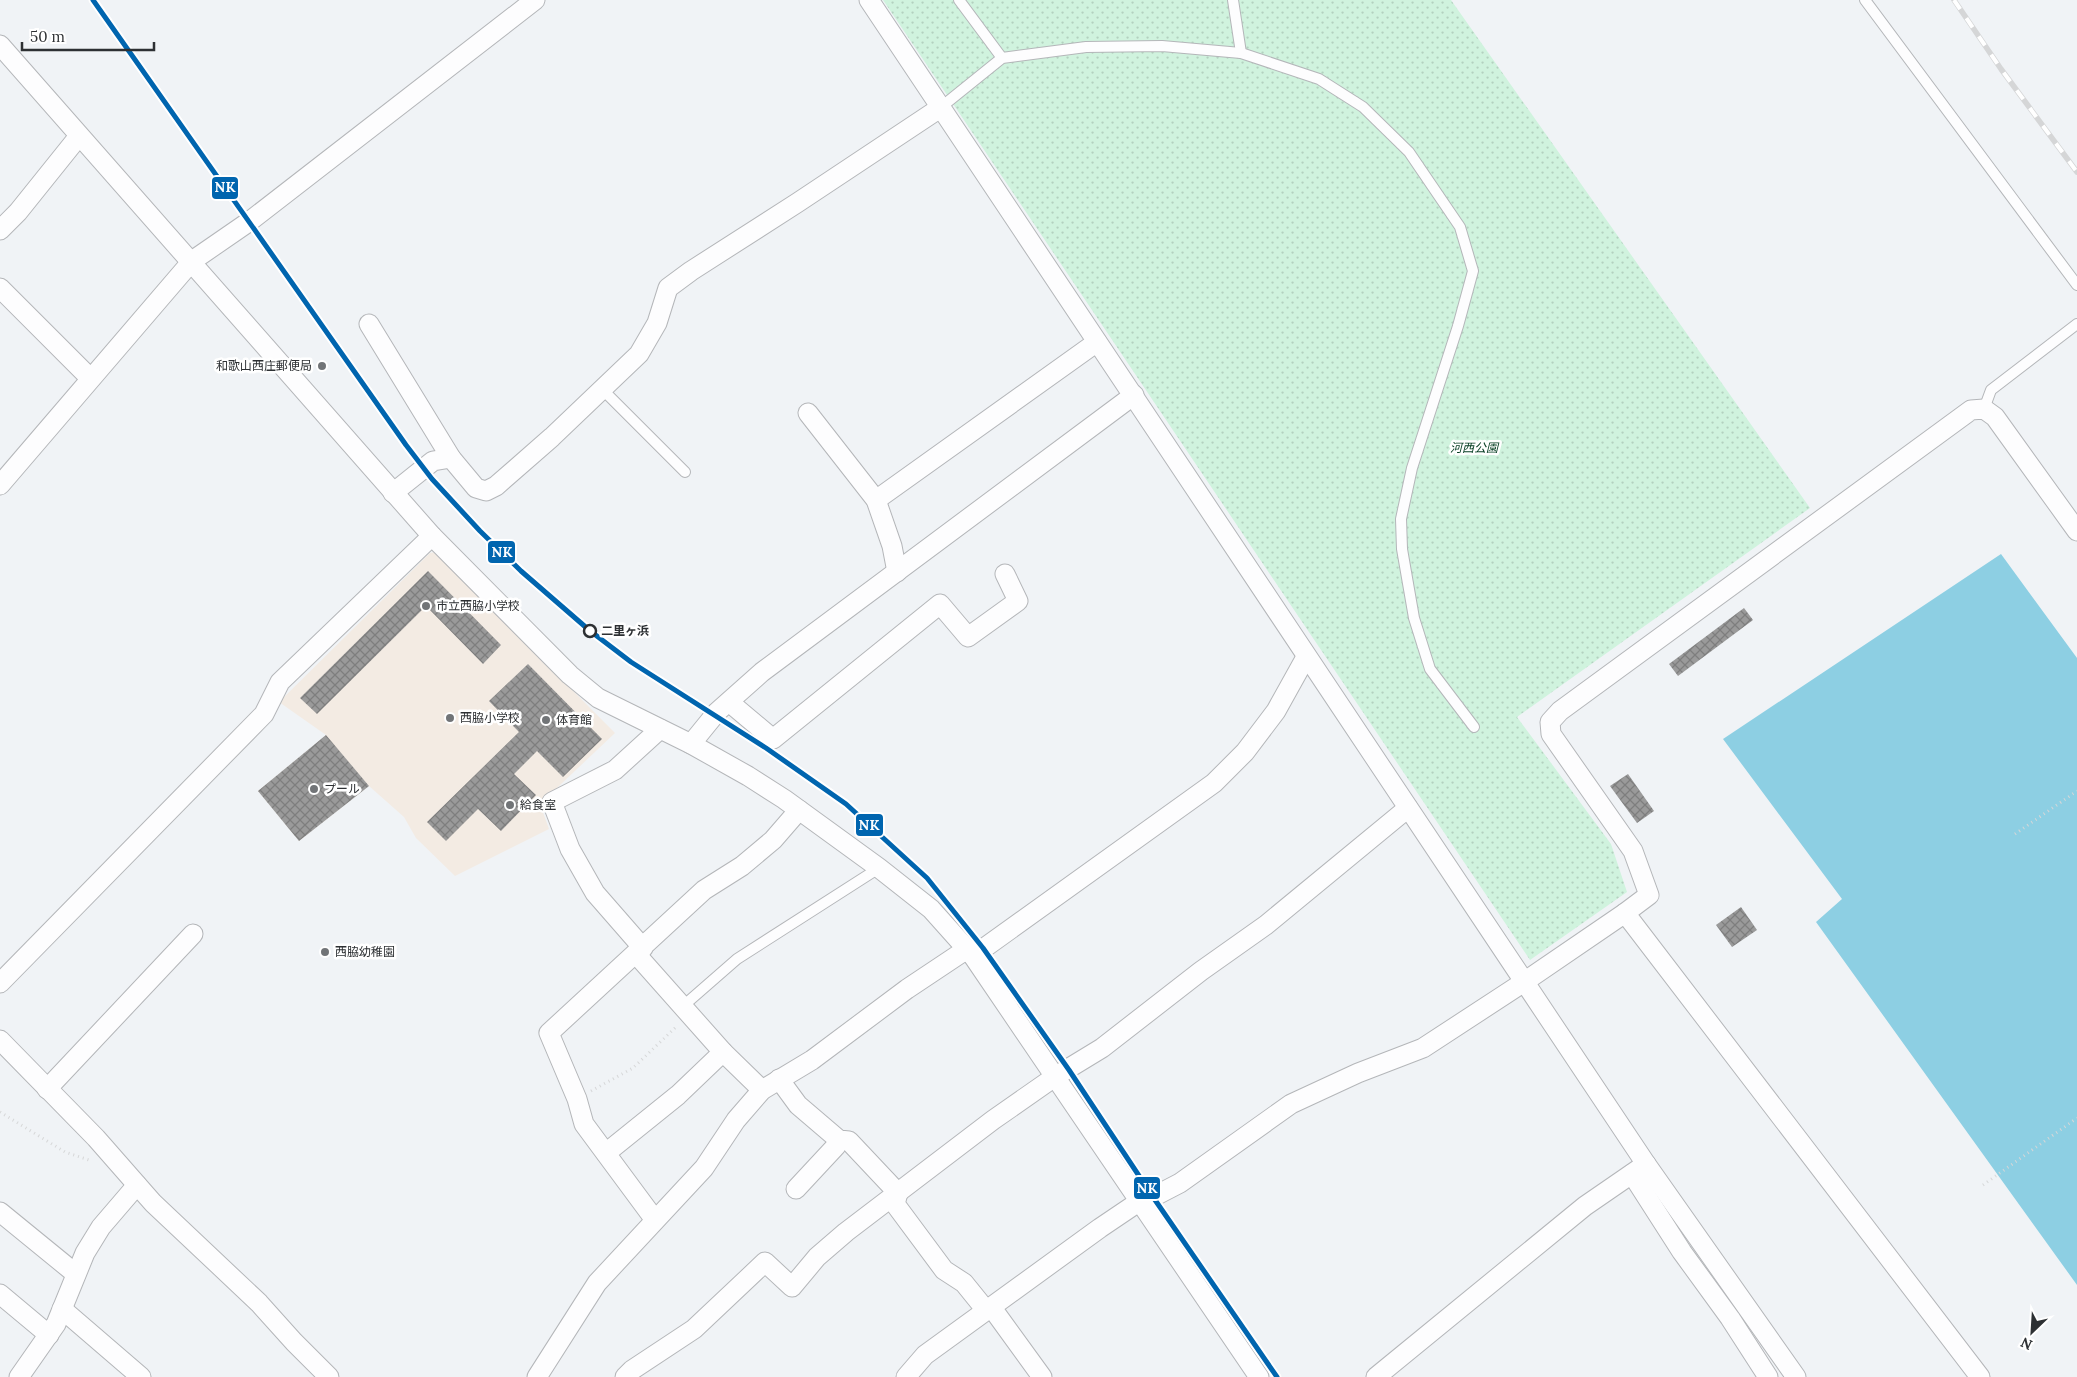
<svg xmlns="http://www.w3.org/2000/svg" width="2077" height="1377" font-family="Lora,'Noto Sans JP',serif">
<style>
.education{fill:#f3ebe3}
.park{fill:url(#park-dots)}
.water{fill:#8dcfe3}
.building{fill:url(#building-cross-hatch)}
.lines{fill:none;stroke-linecap:round;stroke-linejoin:round}
.lane-casing{stroke:#b4b6b9;stroke-width:12}
.street-casing{stroke:#b4b6b9;stroke-width:21}
.path{stroke:#d6d7d8;stroke-width:3;stroke-dasharray:1 4;stroke-linecap:butt}
.lane{stroke:#fdfdfe;stroke-width:10}
.street{stroke:#fdfdfe;stroke-width:19}
.rail-casing{stroke:#d5d6d7;stroke-width:5.5}
.rail{stroke:#fff;stroke-width:4;stroke-dasharray:11;stroke-linecap:butt}
.rail-1-casing{stroke:#fff;stroke-width:9}
.rail-1{stroke:#0065af;stroke-width:5}
.poi-dot{fill:#717477;stroke:#fff;stroke-width:2}
.stop-dot{fill:#fff;stroke:#2d3033;stroke-width:2.5}
.labels{text-anchor:middle;stroke-width:5;stroke-linejoin:round;paint-order:stroke}
.poi-label{font-size:12px;fill:#2d3033;stroke:#fff;text-anchor:start}
.park-label{font-size:12px;font-style:italic;fill:#003a1e;stroke:#fff}
.stop-label{font-size:12px;font-weight:bold;fill:#2d3033;stroke:#fff;text-anchor:start}
.line-badge{stroke:#fff;stroke-width:2}
.badge-label{font-size:14px;text-anchor:middle;font-weight:bold;fill:#fff}
</style>
<defs>
<pattern id="park-dots" width="8" height="8" patternUnits="userSpaceOnUse" patternTransform="scale(1.25)"><rect width="8" height="8" fill="#d0f3de"/><path d="M2 2h.1M6 6h.1" fill="none" stroke="#b3d1bf" stroke-width="1.8" stroke-linecap="round"/></pattern>
<pattern id="building-cross-hatch" width="8" height="8" patternUnits="userSpaceOnUse" patternTransform="scale(1.25)"><rect width="8" height="8" fill="#9a9a9a"/><path d="M0 0l8 8M0 8l8-8" fill="none" stroke="#7e7e7e"/></pattern>
</defs>
<rect width="100%" height="100%" fill="#f0f3f6"/>
<!-- education -->
<polygon class="education" points="435,552 615,733 540,804 549,829 455,876 416,838 404,817 369,786 299,841 258,791 326,735 279,702 430,553"/>
<!-- park -->
<polygon class="park" points="883,0 1451,0 1810,508 1517,717 1611,844 1627,892 1530,960"/>
<!-- water -->
<polygon class="water" points="2001,554 2077,658 2077,1285 1816,922 1842,899 1723,739"/>
<!-- building -->
<g class="building">
<polygon points="428,571 501,645 483,664 426,606 317,714 300,698"/>
<polygon points="1744,608 1753,620 1678,676 1669,664"/>
<polygon points="528,664 602,739 563,777 537,751 514,774 536,795 501,831 478,809 446,841 427,822 519,732 489,701"/>
<polygon points="326,735 369,786 299,841 258,791"/>
<polygon points="1628,774 1654,811 1637,823 1610,786"/>
<polygon points="1741,907 1757,930 1732,947 1716,925"/>
</g>
<g class="lines">
<!-- lane casing -->
<g class="lane-casing">
<g id="lane">
<polyline points="959,0 1002,58"/>
<polyline points="1233,0 1241,53"/>
<polyline points="1865,0 2077,285"/>
<polyline points="940,108 1002,58 1086,47 1162,46 1241,53 1319,79 1363,107 1409,152 1460,227 1473,271 1458,326 1412,468 1401,519 1402,549 1414,618 1430,669 1474,727"/>
<polyline points="601,388 685,472"/>
<polyline points="1984,409 1991,390 2077,324"/>
<polyline points="682,1007 737,959 879,868"/>
</g>
</g>
<!-- street casing -->
<g class="street-casing">
<g id="street">
<polyline points="869,0 1646,1164 1796,1377"/>
<polyline points="0,45 432,536 570,675 598,698 691,744 748,776 784,799 879,868 931,909 973,956 1259,1377"/>
<polyline points="0,230 18,212 79,136"/>
<polyline points="0,288 90,378"/>
<polyline points="369,324 451,458 476,488 486,491 496,486 552,437 639,354 657,323 668,288 691,271 797,203 940,108"/>
<polyline points="808,413 876,500 892,546 897,572"/>
<polyline points="0,485 192,261 250,221 535,0"/>
<polyline points="393,493 433,461 451,458"/>
<polyline points="876,500 1097,342"/>
<polyline points="729,702 773,739 940,604 968,637 1018,601 1005,574"/>
<polyline points="691,744 717,712 762,672 1134,395"/>
<polyline points="1625,913 1649,895 1633,851 1551,734 1550,722 1560,711 1971,410 1984,409 1995,417 2077,531"/>
<polyline points="643,948 595,893 570,849 552,802 615,770 660,729"/>
<polyline points="636,954 723,1052 762,1090"/>
<polyline points="973,956 1214,783 1245,752 1276,711 1306,657"/>
<polyline points="0,983 264,714 280,682 432,536"/>
<polyline points="0,1040 96,1138 153,1203 259,1303 294,1342 329,1377"/>
<polyline points="779,1079 798,1105 839,1140 849,1141 898,1193"/>
<polyline points="47,1089 193,934"/>
<polyline points="606,1153 678,1095 723,1052"/>
<polyline points="1632,1174 1682,1252 1730,1318 1768,1377"/>
<polyline points="796,1189 836,1146 839,1140"/>
<polyline points="898,1193 895,1204 944,1270 964,1283 985,1309 992,1308"/>
<polyline points="0,1212 76,1274"/>
<polyline points="655,1220 584,1124 577,1099 549,1033 704,890 742,866 773,840 799,810"/>
<polyline points="0,1294 49,1335"/>
<polyline points="992,1308 1042,1377"/>
<polyline points="62,1309 141,1377"/>
<polyline points="19,1377 56,1324 85,1253 101,1227 137,1185"/>
<polyline points="537,1377 597,1283 704,1168 736,1120 762,1090 812,1060 907,989 967,949"/>
<polyline points="625,1377 632,1370 694,1329 765,1262 792,1287 817,1257 846,1232 993,1120 1056,1076 1102,1048 1201,971 1266,925 1408,808"/>
<polyline points="906,1377 925,1355 1100,1228 1140,1201 1153,1197 1180,1183 1291,1104 1358,1073 1423,1048 1524,982 1625,913 1980,1377"/>
<polyline points="1376,1377 1585,1206 1646,1164"/>
</g>
</g>
<!-- path -->
<g class="path">
<polyline points="2015,834 2077,791"/>
<polyline points="591,1091 633,1068 677,1026"/>
<polyline points="0,1112 65,1152 92,1161"/>
<polyline points="1983,1185 2077,1118"/>
</g>
<!-- lane -->
<use href="#lane" class="lane"/>
<!-- street -->
<use href="#street" class="street"/>
<!-- rail casing -->
<g class="rail-casing">
<polyline id="rail" points="1954,0 2001,69 2077,172"/>
</g>
<!-- rail -->
<use href="#rail" class="rail"/>
<!-- rail-1 casing -->
<g class="rail-1-casing">
<polyline id="rail-1" points="93,0 406,445 432,479 480,531 521,571 589,630 631,662 766,748 846,804 927,878 983,948 1069,1070 1153,1197 1277,1377"/>
</g>
<!-- rail-1 -->
<use href="#rail-1" class="rail-1"/>
</g>
<!-- markers -->
<g class="poi-dot">
<circle cx="322" cy="366" r="5"/>
<circle cx="426" cy="606" r="5"/>
<circle cx="450" cy="718" r="5"/>
<circle cx="546" cy="720" r="5"/>
<circle cx="314" cy="789" r="5"/>
<circle cx="510" cy="805" r="5"/>
<circle cx="325" cy="952" r="5"/>
</g>
<circle class="stop-dot" cx="590" cy="631" r="6"/>
<g class="labels">
<!-- poi labels -->
<g class="poi-label">
<text x="312" y="370" text-anchor="end">和歌山西庄郵便局</text>
<text x="436" y="610">市立西脇小学校</text>
<text x="460" y="722">西脇小学校</text>
<text x="556" y="724">体育館</text>
<text x="324" y="793">プール</text>
<text x="520" y="809">給食室</text>
<text x="335" y="956">西脇幼稚園</text>
</g>
<!-- park labels -->
<g class="park-label">
<text x="1474" y="452">河西公園</text>
</g>
<!-- stop labels -->
<g class="stop-label">
<text x="601" y="635">二里ヶ浜</text>
</g>
</g>
<g class="line-badge">
<rect x="211" y="176" width="28" height="24" rx="5" fill="#0065af"/>
<rect x="487" y="540" width="29" height="24" rx="5" fill="#0065af"/>
<rect x="855" y="813" width="29" height="24" rx="5" fill="#0065af"/>
<rect x="1133" y="1176" width="28" height="24" rx="5" fill="#0065af"/>
</g>
<g class="badge-label">
<text x="225" y="192">NK</text>
<text x="502" y="557">NK</text>
<text x="869" y="830">NK</text>
<text x="1147" y="1193">NK</text>
</g>
<!-- north arrow -->
<g transform="translate(2032 1332) rotate(205)" stroke="#ffffff" stroke-width="4" paint-order="stroke">
<path d="M0-4L9 19L0 12L-9 19Z" fill="#2d3033"/>
<text y="-8" font-size="14" font-weight="bold" text-anchor="middle" fill="#2d3033">N</text>
</g>
<!-- scale -->
<path d="M22 42v8h132v-8" fill="none" stroke="#2d3033" stroke-width="2.5"/>
<text x="30" y="42" font-size="15" fill="#2d3033" stroke="#ffffff" stroke-width="4" paint-order="stroke">50 m</text>
</svg>
